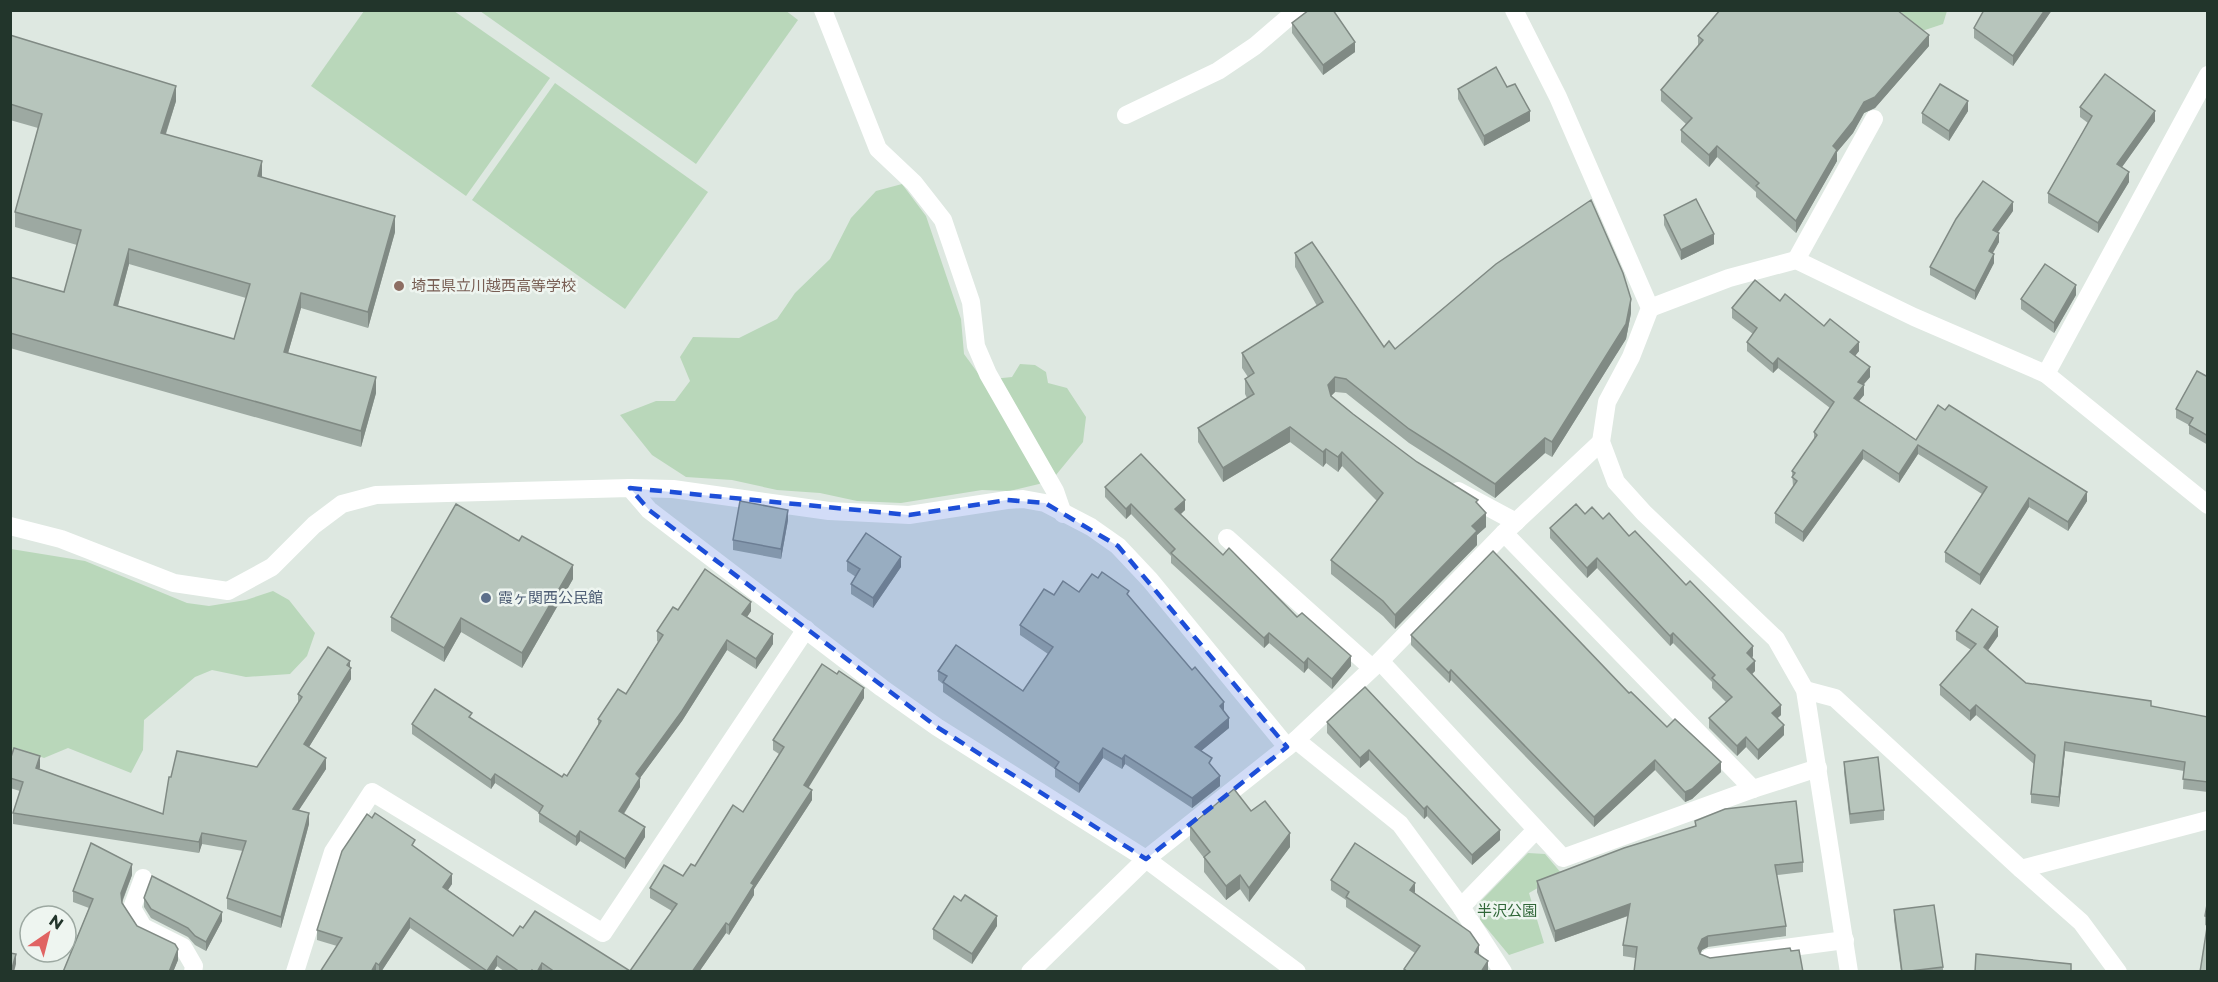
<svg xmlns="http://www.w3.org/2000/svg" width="2218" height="982" font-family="Montserrat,'Noto Sans JP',sans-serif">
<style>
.green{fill:#b9d7ba}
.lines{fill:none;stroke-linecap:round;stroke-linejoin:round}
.minor{stroke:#fff;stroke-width:18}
.wall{fill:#9da9a2;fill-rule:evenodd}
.shaded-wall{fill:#808a84}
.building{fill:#b7c5bc;stroke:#808a84;stroke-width:1.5;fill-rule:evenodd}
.marked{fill:#1d4ed8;fill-opacity:0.2;stroke:#1d4ed8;stroke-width:4.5;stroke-dasharray:12 8;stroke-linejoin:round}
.education-dot{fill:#8d6e63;stroke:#eef5f0;stroke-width:2}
.service-dot{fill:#5c6f8a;stroke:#eef5f0;stroke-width:2}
.labels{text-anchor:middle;stroke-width:5;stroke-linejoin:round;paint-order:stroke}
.education-label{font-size:15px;fill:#785e54;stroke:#eef5f0;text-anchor:start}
.service-label{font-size:15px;fill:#4e5e75;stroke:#eef5f0;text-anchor:start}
.park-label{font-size:15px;fill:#316739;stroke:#eef5f0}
</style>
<rect width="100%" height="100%" fill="#dee8e1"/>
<!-- green -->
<g class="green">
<polygon points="785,10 798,20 696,164 480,11"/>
<polygon points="364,11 454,11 550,78 466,196 311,86"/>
<polygon points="1900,11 1947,11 1943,24 1922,31"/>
<polygon points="555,83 708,192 625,309 472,200"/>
<polygon points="902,184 926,216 961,319 964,354 983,380 1012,377 1020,364 1035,365 1046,372 1048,383 1067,388 1086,417 1083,442 1056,475 1039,484 1010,491 982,490 901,503 857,501 820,493 777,490 732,480 686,477 652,455 620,415 656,401 675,401 690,381 680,357 693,337 739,338 777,319 795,293 830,259 851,218 876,191"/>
<polygon points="11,549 85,561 187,603 209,606 246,600 273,591 289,600 315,633 307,656 290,674 246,677 212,670 195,677 144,720 143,750 131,773 68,748 44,758 17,748 11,756"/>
<polygon points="1528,853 1545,854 1562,874 1529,893 1544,943 1509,955 1480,920 1481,901"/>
</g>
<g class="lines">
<!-- minor -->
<g class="minor">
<polyline points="823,10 878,149 914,183 943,220 971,302 976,346 988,374 1055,491 1063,514"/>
<polyline points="1514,10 1558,97 1650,308 1631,357 1607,402 1601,442 1616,482 1644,513 1776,639 1805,690 1849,972"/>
<polyline points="1126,115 1218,71 1255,46 1297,10"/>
<polyline points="1796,260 1874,119"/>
<polyline points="1650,308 1729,278 1796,260 1914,317 2046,374 2208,505"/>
<polyline points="2046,374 2208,75"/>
<polyline points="630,488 673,489 829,511 909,515 1007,500 1023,499 1045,503 1091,527 1118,546 1150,580 1287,747"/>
<polyline points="1458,491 1516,522"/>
<polyline points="10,526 61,539 174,583 228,591 272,567 314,525 342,504 376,495 630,488 649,510 882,688 937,727 1146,859 1297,972"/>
<polyline points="1504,533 1753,789"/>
<polyline points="1227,538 1372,668"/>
<polyline points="1380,661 1563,858 1753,789 1818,768"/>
<polyline points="1805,690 1835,698 2021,869 2208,820"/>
<polyline points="1296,740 1400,824 1461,907 1503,972"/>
<polyline points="2021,869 2081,922 2118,972"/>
<polyline points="143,878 132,908 143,927 183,947 194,966 193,972"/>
<polyline points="1461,907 1535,831"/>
<polyline points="1709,958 1845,940"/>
<polyline points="295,972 333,852 372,792 603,933 806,629"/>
<polyline points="1030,972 1146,859 1296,740 1380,661 1504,533 1601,442"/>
</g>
</g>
<!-- wall -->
<g class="wall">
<polygon points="2052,10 2013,66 1974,38 1974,28"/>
<polygon points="1292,23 1355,52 1323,75 1292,33"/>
<path d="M 10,35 L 176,101 L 166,134 L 262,177 L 395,232 L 368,328 L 301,308 L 288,353 L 376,393 L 361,447 L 10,348 L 10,277 L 64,292 L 77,245 L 15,227 L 15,212 L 38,128 L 10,120 ZM 129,264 L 246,298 L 234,339 L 118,306 Z"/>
<polygon points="1698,36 1929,46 1875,108 1864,113 1853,133 1837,152 1837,161 1796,233 1756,197 1756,192 1717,157 1709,167 1681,142 1681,130 1686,124 1661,101 1661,90 1698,46"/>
<polygon points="1458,89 1530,121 1484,146 1458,99"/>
<polygon points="2080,107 2155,121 2122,167 2129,182 2098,233 2048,203 2048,193 2088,123 2080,117"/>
<polygon points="1968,111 1949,141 1922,123 1922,113"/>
<polygon points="2013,211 1997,233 1999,242 1992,253 1994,263 1975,300 1930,275 1930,267"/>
<polygon points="1664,215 1714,244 1681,260 1664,225"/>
<polygon points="1295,253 1384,347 1395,349 1631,313 1626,339 1552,457 1545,453 1495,498 1409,443 1346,393 1335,392 1331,396 1353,414 1417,462 1478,505 1486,527 1477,535 1477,545 1395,629 1383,616 1331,574 1331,560 1377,501 1342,466 1338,472 1326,463 1323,467 1290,442 1223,482 1198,442 1198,428 1247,398 1245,394 1245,379 1248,377 1242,368 1242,353 1317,306 1295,267"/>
<polygon points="2076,295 2054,333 2021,309 2021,299"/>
<polygon points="1780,301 1824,326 1859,351 1855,356 1870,377 1863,385 1864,395 1859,401 1916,440 2087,501 2068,531 2029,507 1980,585 1945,562 1945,552 1982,494 1918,454 1899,483 1863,459 1803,542 1775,523 1775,513 1793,487 1792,471 1814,440 1814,432 1830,408 1778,368 1773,373 1747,351 1747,342 1753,334 1732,318 1732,308"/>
<polygon points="2208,377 2208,445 2189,434 2189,425 2176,418 2176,409"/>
<polygon points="1105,487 1185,510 1180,514 1223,555 1297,617 1351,666 1332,689 1308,668 1304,673 1269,643 1264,648 1171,563 1171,556 1131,514 1126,519 1105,497"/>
<polygon points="1585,514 1603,519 1629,536 1753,656 1752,658 1755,671 1752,674 1781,715 1777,718 1784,735 1758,760 1746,747 1737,756 1709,728 1709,718 1726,702 1712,688 1712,682 1673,643 1670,646 1597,568 1587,578 1550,538 1550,528"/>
<polygon points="788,520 781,559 733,550 733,540"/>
<polygon points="847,561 901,567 873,608 851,594 851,584 856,577 847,571"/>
<polygon points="1098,578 1129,596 1224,712 1229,728 1201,751 1212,767 1220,786 1192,808 1125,764 1122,769 1103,758 1079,793 1055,777 1055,769 943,692 943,684 938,680 938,671 1023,691 1048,654 1020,635 1020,625 1054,595 1079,592"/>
<polygon points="573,579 522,668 461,632 444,662 391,631 391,617"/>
<polygon points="678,610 751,611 747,617 773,644 756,669 727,650 682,721 640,778 640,787 624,814 645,837 625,869 580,841 576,846 539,822 539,813 495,783 491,789 412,734 412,724 472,719 562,777 567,776 598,726 598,719 626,694 658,642 657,641 657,631"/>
<polygon points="1956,631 1998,636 1988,650 2026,683 2208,717 2208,792 2183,789 2184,771 2065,751 2059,807 2031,803 2031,794 2034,764 1976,715 1970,721 1940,695 1940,685 1971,650 1956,640"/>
<polygon points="1411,635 1629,693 1667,727 1721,772 1692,799 1685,802 1655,770 1594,827 1451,680 1449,683 1411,645"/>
<polygon points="350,667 351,679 309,747 326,769 299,810 309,824 281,928 227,909 227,898 243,851 202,844 199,853 13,824 13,813 20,791 10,788 10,760 40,767 39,769 163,814 171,777 257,767 298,704 298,694"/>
<polygon points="1365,687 1500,840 1472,865 1427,816 1424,819 1369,760 1360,768 1327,733 1327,722"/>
<polygon points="864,698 808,787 812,800 754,889 754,895 729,935 726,933 699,972 505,972 497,966 493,972 474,972 410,928 381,972 320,972 337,946 317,940 317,930 415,848 452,884 448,890 513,936 523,928 630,971 672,911 650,898 650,888 683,876 695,866 743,812 779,754 773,750 773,740"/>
<polygon points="1844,762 1884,810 1884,820 1850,824 1844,772"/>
<polygon points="1251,811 1290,847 1249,902 1240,889 1226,900 1204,872 1204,858 1190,840 1190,826"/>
<polygon points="1695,821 1803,862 1803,872 1777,875 1786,926 1786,936 1708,947 1702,950 1700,954 1710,958 1791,951 1803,972 1635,958 1623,956 1623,945 1628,916 1555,942 1537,892 1537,881 1695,826"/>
<polygon points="132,875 122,903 137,926 178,960 173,972 63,972 89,908 73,902 73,891"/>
<polygon points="1331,880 1415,893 1479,955 1488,971 1404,972 1404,969 1415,953 1346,907 1346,900 1331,890"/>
<polygon points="144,898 222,921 206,951 195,945 188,937 151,918 144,907"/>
<polygon points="2208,899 2208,972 2207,926 2205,925 2205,916"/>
<polygon points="1894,910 1943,967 1943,972 1901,972 1894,920"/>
<polygon points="997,926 972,964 933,939 933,929"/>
</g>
<!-- shaded-wall -->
<g class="shaded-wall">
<polygon points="2045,10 2052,10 2013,66 2013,56"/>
<polygon points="1929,35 1929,46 1875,108 1864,113 1853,133 1837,152 1837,161 1796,233 1796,221 1833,146 1864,102"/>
<polygon points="1355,42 1355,52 1323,75 1323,65"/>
<polygon points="176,86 176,101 161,148 161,133"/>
<polygon points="1968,101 1968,111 1949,141 1949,131"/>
<polygon points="1530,111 1530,121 1484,146 1484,136"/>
<polygon points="2155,111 2155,121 2117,174 2117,164"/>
<polygon points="1717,146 1717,157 1709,167 1709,155"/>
<polygon points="262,161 262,176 258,192 258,176"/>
<polygon points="2129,172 2129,182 2098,233 2098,223"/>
<polygon points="2013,202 2013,211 1993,239 1993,230"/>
<polygon points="395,216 395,232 368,328 368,312"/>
<polygon points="1999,233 1999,242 1989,260 1989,251"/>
<polygon points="1714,234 1714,244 1681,260 1681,250"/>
<polygon points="129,249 129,264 114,320 114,305"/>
<polygon points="1994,254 1994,263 1975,300 1975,291"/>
<polygon points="2076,285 2076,295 2054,333 2054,323"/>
<polygon points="301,293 301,308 284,367 284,352"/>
<polygon points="1631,299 1631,313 1626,339 1552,457 1552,442"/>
<polygon points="1859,342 1859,351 1850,362 1850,352"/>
<polygon points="1778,358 1778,368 1773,373 1773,364"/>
<polygon points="1870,367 1870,377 1858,391 1858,382"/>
<polygon points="376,377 376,393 361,447 361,431"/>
<polygon points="1335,377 1335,392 1328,399 1328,385"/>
<polygon points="1864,385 1864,395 1854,407 1854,398"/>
<polygon points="1290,427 1290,442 1223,482 1223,468"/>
<polygon points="1545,438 1545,453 1495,498 1495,484"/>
<polygon points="1918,445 1918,454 1899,483 1899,474"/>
<polygon points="1326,449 1326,463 1323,467 1323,452"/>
<polygon points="1863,450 1863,459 1803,542 1803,532"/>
<polygon points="1342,452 1342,466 1338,472 1338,457"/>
<polygon points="2087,492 2087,501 2068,531 2068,522"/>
<polygon points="2029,498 2029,507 1980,585 1980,575"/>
<polygon points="1185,500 1185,510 1175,520 1175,509"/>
<polygon points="1131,504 1131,514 1126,519 1126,509"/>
<polygon points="788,510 788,520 781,559 781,549"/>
<polygon points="1486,513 1486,527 1477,535 1477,545 1395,629 1395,615 1472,526"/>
<polygon points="901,557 901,567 873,608 873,598"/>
<polygon points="1597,558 1597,568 1587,578 1587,568"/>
<polygon points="573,565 573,579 522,668 522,653"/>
<polygon points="751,602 751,611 742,624 742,614"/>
<polygon points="461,618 461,632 444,662 444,648"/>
<polygon points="1998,627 1998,636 1984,656 1984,647"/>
<polygon points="1269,633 1269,643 1264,648 1264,638"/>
<polygon points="1673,633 1673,643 1670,646 1670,636"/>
<polygon points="773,634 773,644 756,669 756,659"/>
<polygon points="727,640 727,650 682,721 640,778 640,787 619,821 619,811 636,774"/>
<polygon points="1753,646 1753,656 1747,663 1747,653"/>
<polygon points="1351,656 1351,666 1332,689 1332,679"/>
<polygon points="1308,658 1308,668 1304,673 1304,663"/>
<polygon points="350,661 350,671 351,668 351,679 304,755 304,744"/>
<polygon points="1755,661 1755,671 1747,679 1747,669"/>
<polygon points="1451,670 1451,680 1449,683 1449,673"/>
<polygon points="864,688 864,698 804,795 804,785"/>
<polygon points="1224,702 1224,712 1220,706"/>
<polygon points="1781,705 1781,715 1772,723 1772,713"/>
<polygon points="1976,705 1976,715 1970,721 1970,711"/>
<polygon points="1229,718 1229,728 1195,756 1195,747"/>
<polygon points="1784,725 1784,735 1758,760 1758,750"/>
<polygon points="1746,737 1746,747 1737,756 1737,746"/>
<polygon points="2065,742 2065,751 2059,807 2059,797"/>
<polygon points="1103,748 1103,758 1079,793 1079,784"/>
<polygon points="1369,750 1369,760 1360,768 1360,758"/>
<polygon points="1125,755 1125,764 1122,769 1122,759"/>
<polygon points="40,756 40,767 36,779 36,768"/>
<polygon points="326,758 326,769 293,819 293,809"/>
<polygon points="1655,760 1655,770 1594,827 1594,817"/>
<polygon points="1721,762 1721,772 1692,799 1685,802 1685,792"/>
<polygon points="495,774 495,783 491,789 491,780"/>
<polygon points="1220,776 1220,786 1192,808 1192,798"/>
<polygon points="812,790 812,800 754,889 754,895 729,935 729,925 751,883"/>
<polygon points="1427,806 1427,816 1424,819 1424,809"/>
<polygon points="309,813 309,824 281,928 281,917"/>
<polygon points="645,827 645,837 625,869 625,859"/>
<polygon points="1500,830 1500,840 1472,865 1472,855"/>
<polygon points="580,831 580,841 576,846 576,837"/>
<polygon points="202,833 202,844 199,853 199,842"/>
<polygon points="1290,833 1290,847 1249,902 1249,888"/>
<polygon points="132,864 132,875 121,904 121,893"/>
<polygon points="452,874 452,884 443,897 443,887"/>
<polygon points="1240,875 1240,889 1226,900 1226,886"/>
<polygon points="1415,883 1415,893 1410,890"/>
<polygon points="1630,904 1630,915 1555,942 1555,931"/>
<polygon points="222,912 222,921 206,951 206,942"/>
<polygon points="997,916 997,926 972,964 972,954"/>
<polygon points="410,918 410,928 381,972 379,972 379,965"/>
<polygon points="726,923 726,933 699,972 692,972"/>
<polygon points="1708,936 1708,947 1702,950 1698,959 1698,948 1702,939"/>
<polygon points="1479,945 1479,955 1475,952"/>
<polygon points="178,949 178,960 173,972 169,972"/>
<polygon points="16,954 16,964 14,972 11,972"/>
<polygon points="497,956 497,966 493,972 487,972"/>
<polygon points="1488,961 1488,971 1481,972"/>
<polygon points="376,963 376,972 371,972"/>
<polygon points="542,963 542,972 537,972"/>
</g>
<!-- building -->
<g class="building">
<polygon points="1309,10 1333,10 1355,42 1323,65 1292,23"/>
<polygon points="1720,10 1897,10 1929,35 1875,97 1864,102 1853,121 1833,146 1837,150 1796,221 1756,186 1759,183 1717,146 1709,155 1681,130 1692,118 1661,90 1703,40 1698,36"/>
<polygon points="1984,10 2045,10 2013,56 1974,28"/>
<path d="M 10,35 L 176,86 L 161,133 L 262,161 L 258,176 L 395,216 L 368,312 L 301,293 L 284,352 L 376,377 L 361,431 L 10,333 L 10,277 L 64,292 L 81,230 L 15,212 L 42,114 L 10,104 ZM 129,249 L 250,284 L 234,339 L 114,305 Z"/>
<polygon points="1496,67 1507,87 1515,84 1530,111 1484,136 1458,89"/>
<polygon points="2105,74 2155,111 2117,164 2129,172 2098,223 2048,193 2092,116 2080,107"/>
<polygon points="1940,84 1968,101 1949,131 1922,113"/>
<polygon points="1983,181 2013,202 1993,230 1999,233 1989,251 1994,254 1975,291 1930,267 1956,219"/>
<polygon points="1696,199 1714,234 1681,250 1664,215"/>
<polygon points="1591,200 1623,273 1631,299 1626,324 1552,442 1545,438 1495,484 1409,429 1346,379 1335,377 1328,385 1331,396 1353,414 1417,462 1478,500 1476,502 1486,513 1472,526 1477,531 1395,615 1383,601 1331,560 1383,493 1342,452 1338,457 1326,449 1323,452 1290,427 1223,468 1198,428 1254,394 1245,379 1254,373 1242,353 1323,302 1295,253 1312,242 1384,347 1389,341 1395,349 1496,264"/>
<polygon points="2045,264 2076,285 2054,323 2021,299"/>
<polygon points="1755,280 1780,301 1785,294 1824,326 1830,319 1859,342 1850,352 1870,367 1858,382 1864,385 1854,398 1916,440 1938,405 1945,410 1949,405 2087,492 2068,522 2029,498 1980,575 1945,552 1987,487 1918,445 1899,474 1863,450 1803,532 1775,513 1797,481 1792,477 1795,473 1792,471 1817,435 1814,432 1834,402 1778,358 1773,364 1747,342 1757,328 1732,308"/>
<polygon points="2197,371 2208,377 2208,436 2189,425 2193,418 2176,409"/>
<polygon points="1141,454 1185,500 1175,509 1223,555 1229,548 1297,617 1302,613 1351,656 1332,679 1308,658 1304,663 1269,633 1264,638 1171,553 1175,549 1131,504 1126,509 1105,487"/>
<polygon points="740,501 788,510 781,549 733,540"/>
<polygon points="456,504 519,541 522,536 573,565 522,653 461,618 444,648 391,617"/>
<polygon points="1576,504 1585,514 1592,507 1603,519 1609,513 1629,536 1635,531 1686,585 1690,581 1753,646 1747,653 1755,661 1747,669 1781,705 1772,713 1784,725 1758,750 1746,737 1737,746 1709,718 1732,697 1712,678 1715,675 1673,633 1670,636 1597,558 1587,568 1550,528"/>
<polygon points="866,533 901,557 873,598 851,584 860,569 847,561"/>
<polygon points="1493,551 1629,693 1631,692 1667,727 1675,719 1721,762 1692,789 1685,792 1655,760 1594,817 1451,670 1449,673 1411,635"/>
<polygon points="705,569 751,602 742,614 773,634 756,659 727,640 682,711 636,774 640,778 619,811 645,827 625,859 580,831 576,837 539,813 543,806 495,774 491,780 412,724 435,689 472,713 469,717 562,777 564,774 567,776 601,721 598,719 618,689 626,694 663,635 657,631 673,607 678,610"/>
<polygon points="1102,572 1129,591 1127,594 1192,670 1195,667 1224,702 1220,706 1229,718 1195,747 1212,758 1209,763 1220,776 1192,798 1125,755 1122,759 1103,748 1079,784 1055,768 1059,762 943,682 947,676 938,671 956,645 1023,691 1053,647 1020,625 1044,589 1054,595 1063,581 1079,592 1092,574 1098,578"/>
<polygon points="1972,609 1998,627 1984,647 2026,683 2151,701 2151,706 2208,717 2208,782 2183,779 2185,762 2065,742 2059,797 2031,794 2035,755 1976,705 1970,711 1940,685 1976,644 1956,631"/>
<polygon points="328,647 350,661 347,665 351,668 304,744 326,758 293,809 309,813 281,917 227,898 246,841 202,833 199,842 13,813 23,782 10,778 10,760 14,748 40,756 36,768 163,814 169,777 171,777 177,751 257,767 302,697 298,694"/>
<polygon points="822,664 837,674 839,671 864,688 804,785 812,790 751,883 754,885 729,925 726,923 692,972 555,972 542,963 537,972 534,972 532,970 531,972 520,972 497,956 487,971 410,918 379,965 376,963 371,972 320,972 342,938 317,930 342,851 367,814 372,818 375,813 415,840 412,845 452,874 443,887 513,936 520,926 523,928 535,911 630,971 677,904 650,888 664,865 683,876 691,864 695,866 733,805 743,812 784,747 773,740"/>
<polygon points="1365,687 1500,830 1472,855 1427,806 1424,809 1369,750 1360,758 1327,722"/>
<polygon points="1878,757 1884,810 1850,814 1844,762"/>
<polygon points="1234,789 1251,811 1265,801 1290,833 1249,888 1240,875 1226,886 1204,857 1210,852 1190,826"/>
<polygon points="1796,801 1803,862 1775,865 1786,926 1708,936 1702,939 1698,948 1700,954 1710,958 1790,948 1791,951 1799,950 1803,972 1634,972 1637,947 1623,945 1630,904 1555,931 1537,881 1624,848 1696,826 1695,821 1725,809"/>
<polygon points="91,843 132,864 121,893 122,903 137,926 175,944 178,949 169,972 63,972 93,899 73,891"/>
<polygon points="1355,843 1415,883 1410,890 1470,932 1479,945 1475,952 1488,961 1481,972 1408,972 1404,969 1420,946 1346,897 1349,892 1331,880"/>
<polygon points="152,876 222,912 206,942 195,936 188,928 151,909 144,898"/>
<polygon points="965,895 997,916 972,954 933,929 954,896 961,901"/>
<polygon points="2208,899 2208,917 2205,916"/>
<polygon points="1934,905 1943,967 1902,972 1894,910"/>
<polygon points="2208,921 2208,972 2200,972"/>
<polygon points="10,953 16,954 11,972 10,972"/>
<polygon points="1976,954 2071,964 2071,972 1975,972"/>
</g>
<!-- marked area -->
<path class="marked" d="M 630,488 L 909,515 L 1007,500 L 1045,503 L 1118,546 L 1287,747 L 1146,859 L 937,727 L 649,510 Z"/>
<!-- markers -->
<circle class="education-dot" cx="399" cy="286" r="6"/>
<circle class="service-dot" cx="486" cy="598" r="6"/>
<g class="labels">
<!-- education labels -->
<g class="education-label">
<text x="411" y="291">埼玉県立川越西高等学校</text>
</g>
<!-- service labels -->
<g class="service-label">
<text x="498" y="603">霞ヶ関西公民館</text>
</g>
<!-- park labels -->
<g class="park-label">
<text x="1507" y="916">半沢公園</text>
</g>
</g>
<!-- border -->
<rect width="2218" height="982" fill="none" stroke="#22352b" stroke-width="24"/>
<!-- north arrow -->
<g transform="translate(48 934) rotate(35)"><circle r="28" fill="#eef5f0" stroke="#9ca8a1" stroke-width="1.5"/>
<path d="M0-4.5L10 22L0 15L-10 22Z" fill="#e06463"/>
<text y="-9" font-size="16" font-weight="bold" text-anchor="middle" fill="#22352b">N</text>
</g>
</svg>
